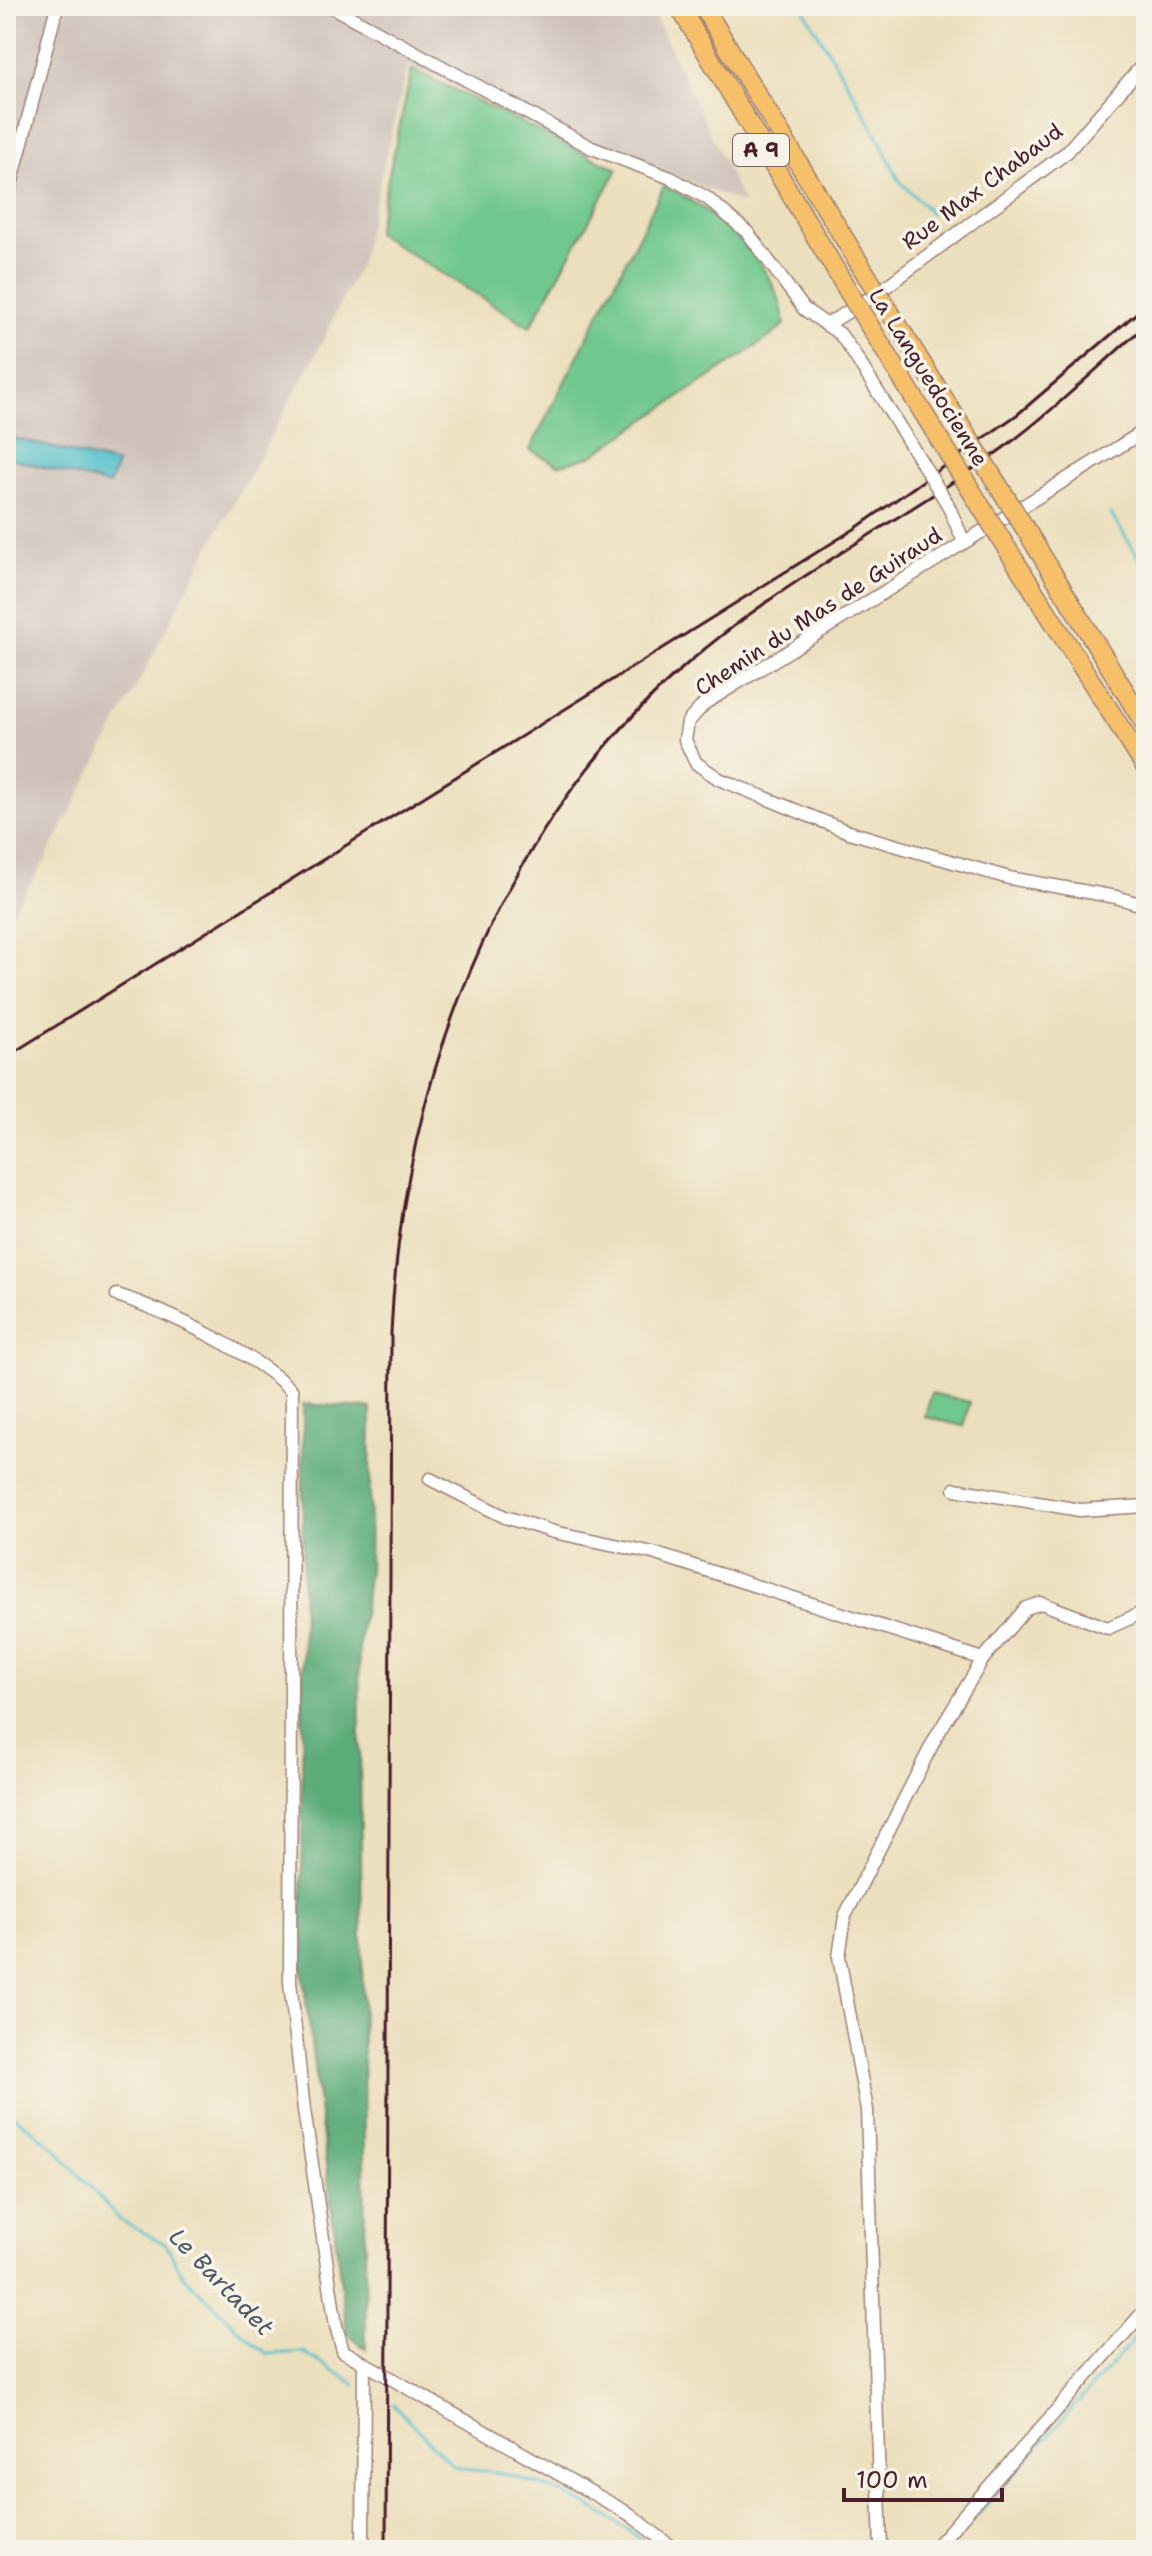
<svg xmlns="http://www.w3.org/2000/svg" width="1152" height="2556" font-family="'Shantell Sans',sans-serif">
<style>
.industrial{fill:#cec1ba}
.green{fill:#71c88e;stroke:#5e745c;stroke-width:2}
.forest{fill:#5cac79;stroke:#536652;stroke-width:2}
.water{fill:#53c0cb;stroke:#4e707b;stroke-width:2}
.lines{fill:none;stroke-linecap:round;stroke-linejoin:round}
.stream{stroke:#53c0cb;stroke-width:3}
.minor-casing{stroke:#9b7f74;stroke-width:15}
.highway-casing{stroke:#9b7f74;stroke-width:21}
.minor{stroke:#fff;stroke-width:12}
.highway{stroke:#f6c06b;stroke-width:18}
.rail{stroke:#4a1f2b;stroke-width:3}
.minor-bridge-casing{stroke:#9b7f74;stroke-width:15;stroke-linecap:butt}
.highway-bridge-casing{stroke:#9b7f74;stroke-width:21;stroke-linecap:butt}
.minor-bridge{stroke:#fff;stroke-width:12}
.highway-bridge{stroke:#f6c06b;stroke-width:18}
.labels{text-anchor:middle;stroke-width:7;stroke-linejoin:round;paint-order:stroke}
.shield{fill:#f7f3e8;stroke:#7e5f64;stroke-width:2}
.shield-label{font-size:20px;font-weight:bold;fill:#4a1f2b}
.street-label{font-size:22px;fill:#4a1f2b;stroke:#f7f3e8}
.water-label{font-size:24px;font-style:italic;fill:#4d5763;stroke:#f7f3e8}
</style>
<rect width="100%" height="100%" fill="#f7f3e8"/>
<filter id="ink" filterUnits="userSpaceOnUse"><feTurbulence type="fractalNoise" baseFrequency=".0125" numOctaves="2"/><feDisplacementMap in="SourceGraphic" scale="16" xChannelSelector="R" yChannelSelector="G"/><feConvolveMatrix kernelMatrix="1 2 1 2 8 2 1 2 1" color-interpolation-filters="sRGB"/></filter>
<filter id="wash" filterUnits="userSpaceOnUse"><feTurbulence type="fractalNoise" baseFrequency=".006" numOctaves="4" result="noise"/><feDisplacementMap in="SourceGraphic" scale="32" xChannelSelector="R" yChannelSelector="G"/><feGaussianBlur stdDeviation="1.8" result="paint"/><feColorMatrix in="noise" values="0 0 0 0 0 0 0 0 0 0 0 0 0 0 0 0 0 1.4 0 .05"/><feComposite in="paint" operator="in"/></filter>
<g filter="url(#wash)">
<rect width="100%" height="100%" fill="#ecdfbd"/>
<!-- industrial -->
<polygon class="industrial" points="6,6 650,6 744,204 408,66 359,265 315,356 211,544 43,864 6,921"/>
<!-- green -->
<g class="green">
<path d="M 412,70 C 482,101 548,138 618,169 L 530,327 L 376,233 Z"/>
<path d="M 664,186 C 716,211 777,262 785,324 L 770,337 L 591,456 L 559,465 L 530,450 Z"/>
<polygon points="931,1393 970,1402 964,1426 925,1417"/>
</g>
<!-- forest -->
<polygon class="forest" points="303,1404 371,1408 369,1570 359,1645 366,2349 347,2334 302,1968"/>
<!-- water -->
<polygon class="water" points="6,436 117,464 109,485 6,457"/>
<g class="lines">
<!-- stream -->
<g class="stream">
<polyline points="802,6 874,129 899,180 931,213"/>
<polyline points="1110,513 1146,568"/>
<polyline points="6,2109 55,2148 121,2221 166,2244 183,2275 255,2345 268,2354 303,2352 355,2384"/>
<path d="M 394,2405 L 452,2465 C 468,2473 484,2469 501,2473 C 564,2490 604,2510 655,2550"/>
<polyline points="946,2550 1146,2326"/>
</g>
</g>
</g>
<g filter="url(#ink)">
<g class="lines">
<!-- minor casing -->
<g class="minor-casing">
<g id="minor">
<polyline points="330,6 592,148 671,178 707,198 748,233 804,309 840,334 854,354"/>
<polyline points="6,204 57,6"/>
<polyline points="826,325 872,297 1067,152 1146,61"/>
<polyline points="1146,430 705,703 688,722 685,740 696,763 719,779 849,832 1009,878 1116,897 1146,906"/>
<polyline points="947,503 964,542"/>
<path d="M 117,1295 C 166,1311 256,1354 292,1391 L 290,1982 L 304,2110 L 336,2326 L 343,2351 L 631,2515 L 675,2550"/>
<polyline points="430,1479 505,1517 554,1532 653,1553 983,1659"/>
<polyline points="955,1489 1080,1510 1146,1506"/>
<polyline points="363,2550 364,2364"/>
<polyline points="881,2550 867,2110 839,1957 845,1916 936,1737 983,1659 1026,1608 1041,1603 1108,1628 1146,1611"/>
<polyline points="933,2550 1146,2309"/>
</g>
</g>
<!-- highway casing -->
<g class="highway-casing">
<g id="highway">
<polyline points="679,6 848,291"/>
<polyline points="703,6 867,276"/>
<polyline points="1023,525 1146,726"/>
<polyline points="1001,539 1146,768"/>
</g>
</g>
<!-- minor -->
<use href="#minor" class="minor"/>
<!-- highway -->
<use href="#highway" class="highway"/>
<!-- rail -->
<g class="rail">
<polyline points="6,1057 856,528 1018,414 1146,305"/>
<path d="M 386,2550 L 391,1333 C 402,1086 496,830 687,664 C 778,584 889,527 989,458 C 1045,420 1095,369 1146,325"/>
</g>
<!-- minor-bridge casing -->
<g class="minor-bridge-casing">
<polyline id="minor-bridge" points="854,354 947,503"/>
</g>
<!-- highway-bridge casing -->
<g class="highway-bridge-casing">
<g id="highway-bridge">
<polyline points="867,276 1023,525"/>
<polyline points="848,291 1001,539"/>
</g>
</g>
<!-- minor-bridge -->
<use href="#minor-bridge" class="minor-bridge"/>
<!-- highway-bridge -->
<use href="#highway-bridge" class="highway-bridge"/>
</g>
</g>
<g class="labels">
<!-- shield labels -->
<rect class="shield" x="733" y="134" width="56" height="32" rx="6"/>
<g class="shield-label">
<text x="761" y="157">A 9</text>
</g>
<!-- street labels -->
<g class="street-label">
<text transform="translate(982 186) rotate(-37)" y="8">Rue Max Chabaud</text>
<text transform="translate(929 377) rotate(58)" y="8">La Languedocienne</text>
<text transform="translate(818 611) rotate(-33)" y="8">Chemin du Mas de Guiraud</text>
</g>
<!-- water labels -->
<g class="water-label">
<text transform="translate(221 2282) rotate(46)" y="8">Le Bartadet</text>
</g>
</g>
<!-- margin -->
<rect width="1152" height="2556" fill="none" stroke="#f7f3e8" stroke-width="32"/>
<!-- scale -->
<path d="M844 2488v12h158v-12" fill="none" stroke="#4a1f2b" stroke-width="4"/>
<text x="856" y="2488" font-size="24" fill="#4a1f2b" stroke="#f7f3e8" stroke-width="6" paint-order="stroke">100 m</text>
</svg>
